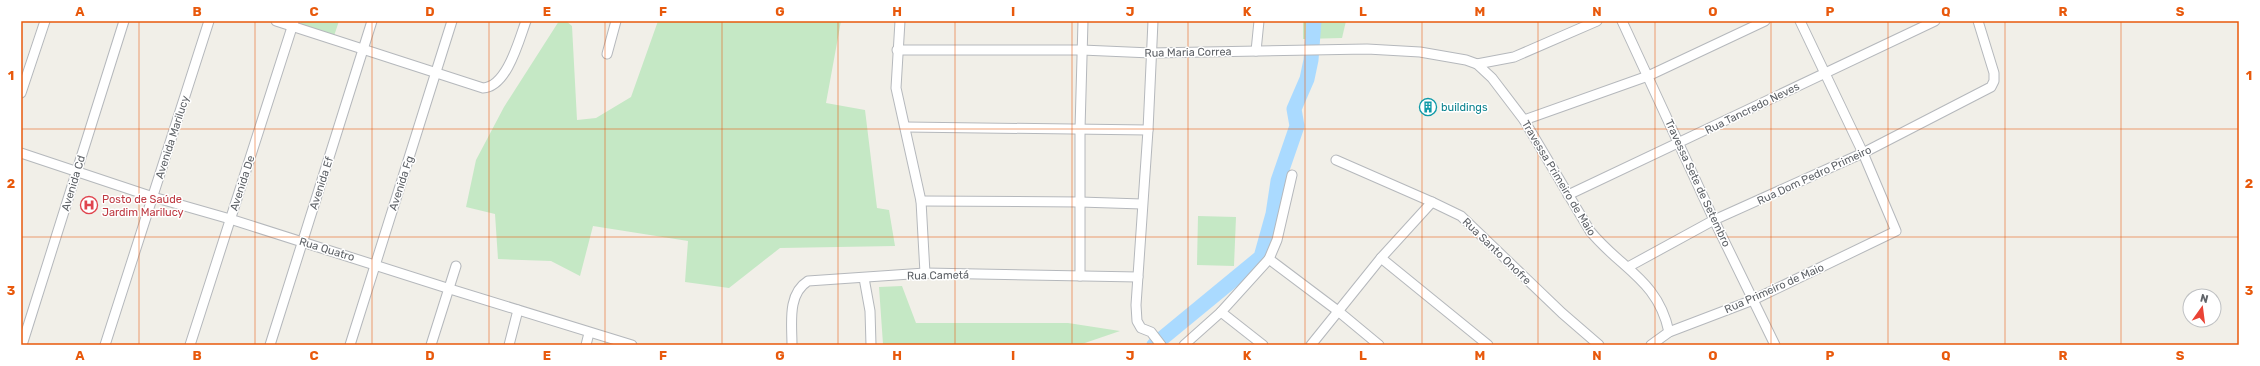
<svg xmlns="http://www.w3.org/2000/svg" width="2260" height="366" font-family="Rubik,sans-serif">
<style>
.green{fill:#c5e8c5}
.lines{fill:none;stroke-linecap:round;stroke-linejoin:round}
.river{stroke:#aadaff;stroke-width:15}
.minor-casing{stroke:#b5b8bc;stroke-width:11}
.minor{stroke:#fff;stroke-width:9}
.grid{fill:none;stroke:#e8590c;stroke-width:1;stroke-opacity:0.55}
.labels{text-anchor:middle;stroke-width:3;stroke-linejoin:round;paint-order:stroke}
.street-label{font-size:11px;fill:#5f6368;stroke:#fff}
.culture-label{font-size:11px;fill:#0d838f;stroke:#fff;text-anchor:start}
.health-label{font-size:11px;fill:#be3a42;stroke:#fff;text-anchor:start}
.neatline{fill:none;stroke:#e8590c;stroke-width:1.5}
.grid-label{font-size:13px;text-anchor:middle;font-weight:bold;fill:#e8590c}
</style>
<rect width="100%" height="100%" fill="#f1efe8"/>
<!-- green -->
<g class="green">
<polygon points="301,21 339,21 334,36 300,25"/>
<polygon points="559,21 566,21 572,26 577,120 596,118 631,97 658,21 841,21 826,103 865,110 877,208 889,210 895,246 780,248 729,288 685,282 688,241 593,226 580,276 551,261 498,259 495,214 466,207 476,160 504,107"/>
<polygon points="1303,21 1346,21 1342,38 1303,39"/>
<polygon points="1198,216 1236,217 1234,266 1197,265"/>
<polygon points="902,286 916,323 1068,323 1120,331 1079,345 883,344 879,287"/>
</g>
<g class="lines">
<!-- river -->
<polyline class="river" points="1154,345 1261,257 1273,214 1278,181 1297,126 1294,109 1307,79 1311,60 1314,21"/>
<!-- minor casing -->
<g class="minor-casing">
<g id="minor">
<path d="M 276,21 L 483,88 C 507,87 519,40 526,21"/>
<polyline points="900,21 896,88 921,201 925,273"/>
<polyline points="1153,21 1148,130 1136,305 1137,321 1141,328 1151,332 1161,345"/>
<polyline points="1622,21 1714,220 1775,345"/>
<path d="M 897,50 L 1082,50 L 1151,53 L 1367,49 L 1420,52 L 1466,60 L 1477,64 L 1492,78 L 1524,120 L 1590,231 C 1621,269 1658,280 1669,332"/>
<polyline points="1256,51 1259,21"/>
<polyline points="607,54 616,21"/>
<polyline points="1477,64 1514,57 1597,21"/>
<polyline points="21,93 45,21"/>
<polyline points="1524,120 1648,76 1765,21"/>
<polyline points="906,127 1148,130"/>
<polyline points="21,153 153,197 230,219 450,289 632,345"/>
<polyline points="1336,160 1432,202 1461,216 1562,313 1599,345"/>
<polyline points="1568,195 1935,21"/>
<polyline points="921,201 1080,202 1142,204"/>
<polyline points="1381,258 1488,345"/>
<polyline points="1269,259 1338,311 1379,345"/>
<polyline points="1628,267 1714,220 1863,153 1991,87 1994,81 1994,73 1978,21"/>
<polyline points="1080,276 1080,129 1083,21"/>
<polyline points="864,278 870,311 871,345"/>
<polyline points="1221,312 1263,345"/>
<polyline points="22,345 124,21"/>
<polyline points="105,345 209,21"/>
<polyline points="190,345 294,21"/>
<polyline points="270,345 372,21"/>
<polyline points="350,345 452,21"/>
<polyline points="431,345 456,266"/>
<polyline points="509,345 518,310"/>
<polyline points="586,345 589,333"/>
<path d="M 792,345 C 792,324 787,294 808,281 L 925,273 L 1138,277"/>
<polyline points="1184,345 1221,312 1269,259 1277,240 1292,175"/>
<polyline points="1311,345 1381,258 1432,202"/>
<polyline points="1651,345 1669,332 1753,300 1896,231 1863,153 1800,21"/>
</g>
</g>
<!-- minor -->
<use href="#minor" class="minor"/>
</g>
<!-- grid -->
<path class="grid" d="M 139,21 L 139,345M 255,21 L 255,345M 372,21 L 372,345M 489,21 L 489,345M 605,21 L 605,345M 722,21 L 722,345M 838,21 L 838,345M 955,21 L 955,345M 1072,21 L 1072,345M 1188,21 L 1188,345M 1305,21 L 1305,345M 1422,21 L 1422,345M 1538,21 L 1538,345M 1655,21 L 1655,345M 1771,21 L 1771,345M 1888,21 L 1888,345M 2005,21 L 2005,345M 2121,21 L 2121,345M 21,129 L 2239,129M 21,237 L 2239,237"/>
<!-- icons -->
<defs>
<g id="building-ring" transform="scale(0.9)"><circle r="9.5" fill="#fff" stroke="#0f9aa8" stroke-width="1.5"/><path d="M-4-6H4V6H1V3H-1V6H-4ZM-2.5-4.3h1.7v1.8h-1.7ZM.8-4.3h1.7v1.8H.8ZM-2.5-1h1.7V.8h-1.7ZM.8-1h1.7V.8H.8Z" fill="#0f9aa8"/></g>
<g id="hospital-ring" transform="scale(0.9)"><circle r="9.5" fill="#fff" stroke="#e0444e" stroke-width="1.5"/><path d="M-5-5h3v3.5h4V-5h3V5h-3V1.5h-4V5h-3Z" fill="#e0444e"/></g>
</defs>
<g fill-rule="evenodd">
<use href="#building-ring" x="1428" y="107"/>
<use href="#hospital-ring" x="89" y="205"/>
</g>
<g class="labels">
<!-- street labels -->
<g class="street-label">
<text transform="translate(1188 52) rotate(-1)" y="4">Rua Maria Correa</text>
<text transform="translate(1752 108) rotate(-26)" y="4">Rua Tancredo Neves</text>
<text transform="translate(172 137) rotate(-72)" y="4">Avenida Marilucy</text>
<text transform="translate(1814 175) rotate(-25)" y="4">Rua Dom Pedro Primeiro</text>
<text transform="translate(1559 178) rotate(59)" y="4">Travessa Primeiro de Maio</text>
<text transform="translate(73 183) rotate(-73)" y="4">Avenida Cd</text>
<text transform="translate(242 183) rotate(-72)" y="4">Avenida De</text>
<text transform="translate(321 183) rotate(-72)" y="4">Avenida Ef</text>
<text transform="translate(401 183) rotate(-72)" y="4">Avenida Fg</text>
<text transform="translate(1698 183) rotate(65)" y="4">Travessa Sete de Setembro</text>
<text transform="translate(327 249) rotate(17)" y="4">Rua Quatro</text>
<text transform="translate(1497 251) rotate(44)" y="4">Rua Santo Onofre</text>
<text transform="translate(938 275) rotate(-1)" y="4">Rua Cametá</text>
<text transform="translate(1774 288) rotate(-24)" y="4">Rua Primeiro de Maio</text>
</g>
<!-- culture labels -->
<g class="culture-label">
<text x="1441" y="111">buildings</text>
</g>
<!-- health labels -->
<g class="health-label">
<text x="102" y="203">Posto de Saúde<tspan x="102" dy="13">Jardim Marilucy</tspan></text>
</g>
</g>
<!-- border -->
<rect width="2260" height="366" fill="none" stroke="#ffffff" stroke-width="44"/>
<!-- north arrow -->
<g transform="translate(2202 308) rotate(14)"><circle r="19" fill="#ffffff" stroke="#bfc1c3"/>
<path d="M0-3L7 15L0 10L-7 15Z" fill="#ea4335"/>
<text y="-6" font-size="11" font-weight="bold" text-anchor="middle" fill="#5f6368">N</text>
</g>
<rect x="22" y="22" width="2216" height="322" class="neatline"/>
<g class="grid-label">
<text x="80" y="16">A</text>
<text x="197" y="16">B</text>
<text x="314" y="16">C</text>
<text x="430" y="16">D</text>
<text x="547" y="16">E</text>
<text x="663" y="16">F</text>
<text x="780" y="16">G</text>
<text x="897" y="16">H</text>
<text x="1013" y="16">I</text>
<text x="1130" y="16">J</text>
<text x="1247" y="16">K</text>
<text x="1363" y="16">L</text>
<text x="1480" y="16">M</text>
<text x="1597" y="16">N</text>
<text x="1713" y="16">O</text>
<text x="1830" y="16">P</text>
<text x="1946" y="16">Q</text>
<text x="2063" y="16">R</text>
<text x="2180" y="16">S</text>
<text x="11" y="80">1</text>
<text x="2249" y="80">1</text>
<text x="11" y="188">2</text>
<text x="2249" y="188">2</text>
<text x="11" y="295">3</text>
<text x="2249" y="295">3</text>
<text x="80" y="360">A</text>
<text x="197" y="360">B</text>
<text x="314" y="360">C</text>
<text x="430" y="360">D</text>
<text x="547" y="360">E</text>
<text x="663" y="360">F</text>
<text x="780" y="360">G</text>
<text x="897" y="360">H</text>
<text x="1013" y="360">I</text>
<text x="1130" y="360">J</text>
<text x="1247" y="360">K</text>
<text x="1363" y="360">L</text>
<text x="1480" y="360">M</text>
<text x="1597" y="360">N</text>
<text x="1713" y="360">O</text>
<text x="1830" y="360">P</text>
<text x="1946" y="360">Q</text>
<text x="2063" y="360">R</text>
<text x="2180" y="360">S</text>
</g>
</svg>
